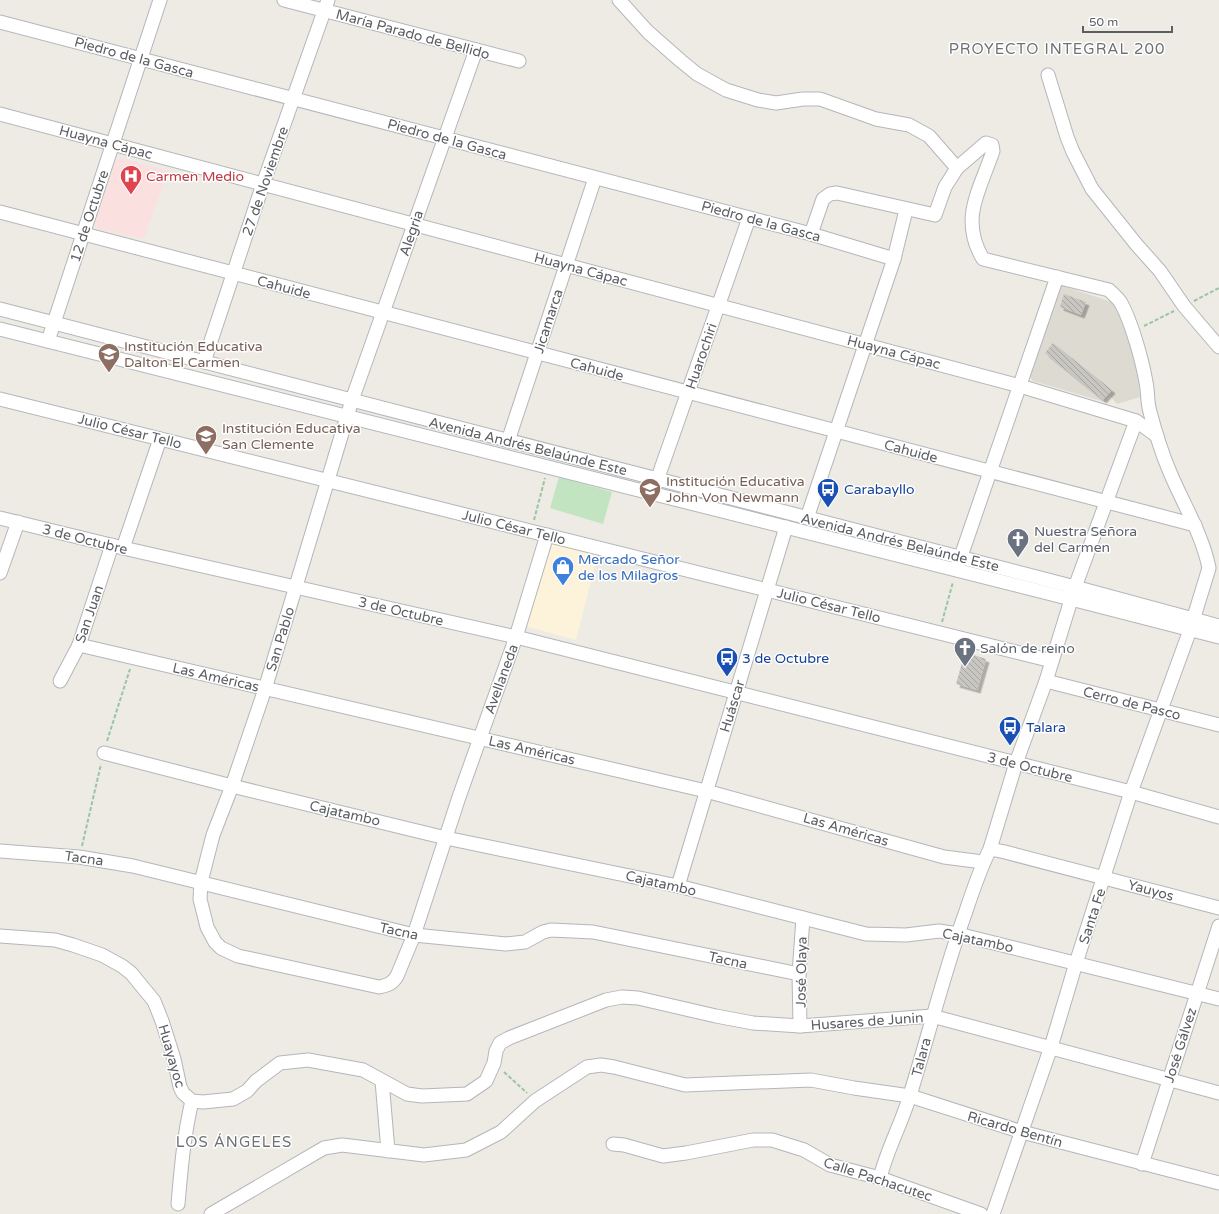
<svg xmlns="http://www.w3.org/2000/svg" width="1219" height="1214" font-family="'Varela Round',sans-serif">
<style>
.commercial{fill:#fcf3da}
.education{fill:#dddad2}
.medical{fill:#fae1e0}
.green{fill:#c2e4c1}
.building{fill:url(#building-back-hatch);filter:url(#shadow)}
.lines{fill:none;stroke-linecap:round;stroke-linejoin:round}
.minor-casing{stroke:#b4b6ba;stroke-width:15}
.path{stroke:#9bc4a5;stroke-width:2;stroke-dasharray:4 2;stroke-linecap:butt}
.minor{stroke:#fff;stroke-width:13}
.labels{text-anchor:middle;stroke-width:3;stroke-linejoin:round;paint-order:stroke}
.street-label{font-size:14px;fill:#5b5f63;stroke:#fff}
.health-label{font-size:14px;fill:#be3a42;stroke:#fff;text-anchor:start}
.education-label{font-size:14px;fill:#785e54;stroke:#fff;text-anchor:start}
.transit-label{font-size:14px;fill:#164399;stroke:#fff;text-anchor:start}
.worship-label{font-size:14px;fill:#5b616d;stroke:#fff;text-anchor:start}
.shop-label{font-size:14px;fill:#366cbe;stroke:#fff;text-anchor:start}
.neighbourhood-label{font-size:15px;letter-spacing:1px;fill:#6d7175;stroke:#fff}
</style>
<defs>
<pattern id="building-back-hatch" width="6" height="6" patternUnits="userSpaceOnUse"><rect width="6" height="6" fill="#c8c6c0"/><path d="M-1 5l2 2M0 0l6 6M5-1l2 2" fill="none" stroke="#a5a4a0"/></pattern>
<filter id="shadow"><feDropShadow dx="3.5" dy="3.5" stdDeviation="0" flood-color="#0004"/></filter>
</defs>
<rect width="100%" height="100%" fill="#edebe3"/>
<!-- commercial -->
<polygon class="commercial" points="551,537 599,549 576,640 525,626"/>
<!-- education -->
<polygon class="education" points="1060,285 1118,304 1137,364 1140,397 1117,404 1110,396 1105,402 1033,381 1030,376"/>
<!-- medical -->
<polygon class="medical" points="121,158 168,171 144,239 97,229 95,222 115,161"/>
<!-- green -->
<polygon class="green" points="559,477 612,492 603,524 550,508"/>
<!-- building -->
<g class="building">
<polygon points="1064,294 1086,302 1081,315 1060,307"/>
<polygon points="1053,343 1112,390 1103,400 1045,353"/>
<polygon points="965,652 986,659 977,690 956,684"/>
</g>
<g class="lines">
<!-- minor casing -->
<g class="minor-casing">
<g id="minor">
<polyline points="284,0 519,61"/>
<polyline points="619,0 648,32 681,61 697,74 726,90 758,100 776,103 803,99 820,99 876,119 909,125 929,136 957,168"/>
<polyline points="0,22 811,234 894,259"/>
<path d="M 476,50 L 352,400 L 265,689 L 232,786 L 213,835 L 201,882 L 200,899 L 207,927 L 215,942 L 221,948 L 238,956 L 379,987 C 388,985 392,984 397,976 L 414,935 L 459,797 L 516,637 L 547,535"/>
<polyline points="1048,75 1067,137 1073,152 1092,189 1136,244 1160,271 1184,306 1219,347"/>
<polyline points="0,114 1020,386 1136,421 1157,436"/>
<polyline points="0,212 1195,525"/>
<path d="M 811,234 L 823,199 L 830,194 L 837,193 L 935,215 L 945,187 L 957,168 L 986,143 L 992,145 L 993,151 C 980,190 959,219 983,259 L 1109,290 C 1113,294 1118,298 1121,303 C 1132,323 1142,360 1146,382 C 1148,391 1147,402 1150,412 C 1155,431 1161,451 1169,470 C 1182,502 1202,533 1209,568 L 1190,630 L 1131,792 L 1076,963 L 1051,1047 L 993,1214"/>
<polyline points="0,309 1075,587 1219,626"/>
<polyline points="0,329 1071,599 1219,637"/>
<polyline points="48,341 160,0"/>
<polyline points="204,362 263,184 328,0"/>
<polyline points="0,399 1052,661"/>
<polyline points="508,441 595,178"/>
<polyline points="655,486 749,218"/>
<polyline points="0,518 123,548 516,637 1131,792 1219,817"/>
<polyline points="807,518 894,259 906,210"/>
<polyline points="123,548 160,439"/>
<polyline points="958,565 1057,277"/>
<polyline points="0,573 18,522"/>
<polyline points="79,645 706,791 944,857 983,862"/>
<polyline points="60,681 79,645 112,545"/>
<polyline points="1046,681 1219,725"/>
<polyline points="104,753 232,786 446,838 678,886 866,934 906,935 939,931 958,934 1219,999"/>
<polyline points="990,849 1005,852 1219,908"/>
<polyline points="0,851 79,857 133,866 414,935 506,944 525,942 543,932 551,930 593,932 799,974"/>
<polyline points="678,886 786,527"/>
<polyline points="0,936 55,940 73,945 102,955 122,966 131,973 154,1001 162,1021 174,1059 180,1087 183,1093 192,1101 203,1102 233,1099 247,1091 256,1081 280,1063 308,1060 363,1070 407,1094 422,1096 467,1094 486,1081 494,1063 496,1051 500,1043 509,1038 606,1000 622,997 638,998 716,1016 753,1023 800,1026 932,1016 1219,1093"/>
<polyline points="800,1026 799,974 803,918"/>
<polyline points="382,1081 388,1151"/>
<polyline points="613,1144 624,1145 663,1156 686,1153 753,1140 772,1140 804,1150 830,1165 880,1178 981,1214"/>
<polyline points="1142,1164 1219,926"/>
<path d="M 880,1178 C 887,1149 902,1123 910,1095 C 929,1034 944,972 966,911 C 973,890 980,869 990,849 L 1016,763 L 1046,681 L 1075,587 L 1136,421"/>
<path d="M 178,1204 C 181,1169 184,1134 192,1101"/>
<polyline points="211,1214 324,1148 342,1145 424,1155 466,1150 501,1132 535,1101 587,1067 601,1065 614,1067 685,1085 811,1080 854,1088 910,1096 1022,1132 1219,1183"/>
</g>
</g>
<!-- path -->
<g class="path">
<polyline points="1194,301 1219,288"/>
<polyline points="1144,326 1174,311"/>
<polyline points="534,520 545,478"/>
<polyline points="942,622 953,582"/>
<polyline points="107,741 130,669"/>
<polyline points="82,846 101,764"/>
<polyline points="504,1072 527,1093"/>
</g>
<!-- minor -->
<use href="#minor" class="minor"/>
</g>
<!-- icons -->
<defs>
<g id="hospital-pin" transform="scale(1.15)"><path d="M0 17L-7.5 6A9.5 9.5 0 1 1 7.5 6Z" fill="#e0444e" stroke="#fff"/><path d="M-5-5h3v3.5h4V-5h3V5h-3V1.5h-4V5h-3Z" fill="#fff"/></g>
<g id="school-pin" transform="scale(1.15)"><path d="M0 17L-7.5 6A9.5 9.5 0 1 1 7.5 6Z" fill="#8d6e63" stroke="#fff"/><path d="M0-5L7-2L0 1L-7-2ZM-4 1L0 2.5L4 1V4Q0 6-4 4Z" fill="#fff"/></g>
<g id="bus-pin" transform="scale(1.15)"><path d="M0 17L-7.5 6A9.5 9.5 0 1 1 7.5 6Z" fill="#1a4fb4" stroke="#fff"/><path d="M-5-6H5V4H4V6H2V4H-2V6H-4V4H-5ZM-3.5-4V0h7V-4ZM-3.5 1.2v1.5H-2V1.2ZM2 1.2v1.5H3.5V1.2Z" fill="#fff"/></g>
<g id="church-pin" transform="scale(1.15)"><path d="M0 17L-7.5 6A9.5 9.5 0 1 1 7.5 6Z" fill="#6b7280" stroke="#fff"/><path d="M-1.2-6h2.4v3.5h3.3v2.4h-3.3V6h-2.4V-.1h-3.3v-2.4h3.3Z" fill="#fff"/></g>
<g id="shop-pin" transform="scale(1.15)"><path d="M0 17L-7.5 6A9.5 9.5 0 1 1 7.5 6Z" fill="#3f7fe0" stroke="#fff"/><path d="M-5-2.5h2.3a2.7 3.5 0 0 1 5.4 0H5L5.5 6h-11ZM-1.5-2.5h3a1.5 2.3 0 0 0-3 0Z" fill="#fff"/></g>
</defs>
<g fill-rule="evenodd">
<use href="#hospital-pin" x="131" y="176"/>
<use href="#school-pin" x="109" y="354"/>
<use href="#school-pin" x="206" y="436"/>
<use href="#school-pin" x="650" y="489"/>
<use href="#bus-pin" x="828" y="489"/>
<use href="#church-pin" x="1018" y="539"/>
<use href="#shop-pin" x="563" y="567"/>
<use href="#church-pin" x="965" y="648"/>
<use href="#bus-pin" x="727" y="658"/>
<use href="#bus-pin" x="1010" y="727"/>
</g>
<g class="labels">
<!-- street labels -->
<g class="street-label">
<text transform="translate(413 34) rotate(15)" y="5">María Parado de Bellido</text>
<text transform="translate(134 57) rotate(15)" y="5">Piedro de la Gasca</text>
<text transform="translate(447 139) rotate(15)" y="5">Piedro de la Gasca</text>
<text transform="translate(106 142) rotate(15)" y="5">Huayna Cápac</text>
<text transform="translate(265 181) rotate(-71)" y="5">27 de Noviembre</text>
<text transform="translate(89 216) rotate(-72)" y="5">12 de Octubre</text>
<text transform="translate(761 221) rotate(15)" y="5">Piedro de la Gasca</text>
<text transform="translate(411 233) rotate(-71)" y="5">Alegria</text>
<text transform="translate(581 269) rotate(15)" y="5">Huayna Cápac</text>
<text transform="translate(284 287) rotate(15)" y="5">Cahuide</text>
<text transform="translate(548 321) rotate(-72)" y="5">Jicamarca</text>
<text transform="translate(894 352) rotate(15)" y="5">Huayna Cápac</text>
<text transform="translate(701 356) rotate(-71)" y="5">Huarochiri</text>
<text transform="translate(597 369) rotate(15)" y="5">Cahuide</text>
<text transform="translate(130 431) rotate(14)" y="5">Julio César Tello</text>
<text transform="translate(528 446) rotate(14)" y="5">Avenida Andrés Belaúnde Este</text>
<text transform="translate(911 451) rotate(15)" y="5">Cahuide</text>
<text transform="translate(514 527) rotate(14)" y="5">Julio César Tello</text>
<text transform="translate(85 539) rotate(14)" y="5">3 de Octubre</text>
<text transform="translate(900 542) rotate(14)" y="5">Avenida Andrés Belaúnde Este</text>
<text transform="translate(829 605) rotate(14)" y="5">Julio César Tello</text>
<text transform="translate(401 611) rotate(13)" y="5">3 de Octubre</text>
<text transform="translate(89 614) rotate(-71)" y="5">San Juan</text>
<text transform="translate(280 639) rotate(-73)" y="5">San Pablo</text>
<text transform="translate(216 677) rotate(13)" y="5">Las Américas</text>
<text transform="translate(501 679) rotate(-70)" y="5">Avellaneda</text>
<text transform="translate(1132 703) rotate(14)" y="5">Cerro de Pasco</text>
<text transform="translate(732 706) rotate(-73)" y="5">Huáscar</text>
<text transform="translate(532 750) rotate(13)" y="5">Las Américas</text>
<text transform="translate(1030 767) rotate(14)" y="5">3 de Octubre</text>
<text transform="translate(345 813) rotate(13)" y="5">Cajatambo</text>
<text transform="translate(846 829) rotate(16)" y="5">Las Américas</text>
<text transform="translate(84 858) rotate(8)" y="5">Tacna</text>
<text transform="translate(661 883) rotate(13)" y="5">Cajatambo</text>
<text transform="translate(1151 890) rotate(15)" y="5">Yauyos</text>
<text transform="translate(1092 916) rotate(-72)" y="5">Santa Fe</text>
<text transform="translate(399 931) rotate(12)" y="5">Tacna</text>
<text transform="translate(978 940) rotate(12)" y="5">Cajatambo</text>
<text transform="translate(728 960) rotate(12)" y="5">Tacna</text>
<text transform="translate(801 972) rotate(-89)" y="5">José Olaya</text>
<text transform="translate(867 1021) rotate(-4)" y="5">Husares de Junin</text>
<text transform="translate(1180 1045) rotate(-72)" y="5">José Gálvez</text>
<text transform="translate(172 1056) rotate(74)" y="5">Huayayoc</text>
<text transform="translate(921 1057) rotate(-75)" y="5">Talara</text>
<text transform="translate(1015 1129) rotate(16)" y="5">Ricardo Bentín</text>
<text transform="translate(878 1179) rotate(18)" y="5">Calle Pachacutec</text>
</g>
<!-- health labels -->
<g class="health-label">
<text x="146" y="181">Carmen Medio</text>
</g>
<!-- education labels -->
<g class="education-label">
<text x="124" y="351">Institución Educativa<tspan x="124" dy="16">Dalton El Carmen</tspan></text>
<text x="222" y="433">Institución Educativa<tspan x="222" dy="16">San Clemente</tspan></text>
<text x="666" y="486">Institución Educativa<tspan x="666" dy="16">John Von Newmann</tspan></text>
</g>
<!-- transit labels -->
<g class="transit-label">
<text x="844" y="494">Carabayllo</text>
<text x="742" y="663">3 de Octubre</text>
<text x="1026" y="732">Talara</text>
</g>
<!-- worship labels -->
<g class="worship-label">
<text x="1034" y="536">Nuestra Señora<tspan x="1034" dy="16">del Carmen</tspan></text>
<text x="980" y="653">Salón de reino</text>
</g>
<!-- shop labels -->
<g class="shop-label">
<text x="578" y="564">Mercado Señor<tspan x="578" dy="16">de los Milagros</tspan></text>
</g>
<!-- neighbourhood labels -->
<g class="neighbourhood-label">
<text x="1057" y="54">PROYECTO INTEGRAL 200</text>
<text x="234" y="1147">LOS ÁNGELES</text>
</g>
</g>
<!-- scale -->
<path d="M1083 26v6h89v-6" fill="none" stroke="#5b5f63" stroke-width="2"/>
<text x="1089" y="26" font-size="12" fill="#5b5f63" stroke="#ffffff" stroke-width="3" paint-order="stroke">50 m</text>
</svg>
